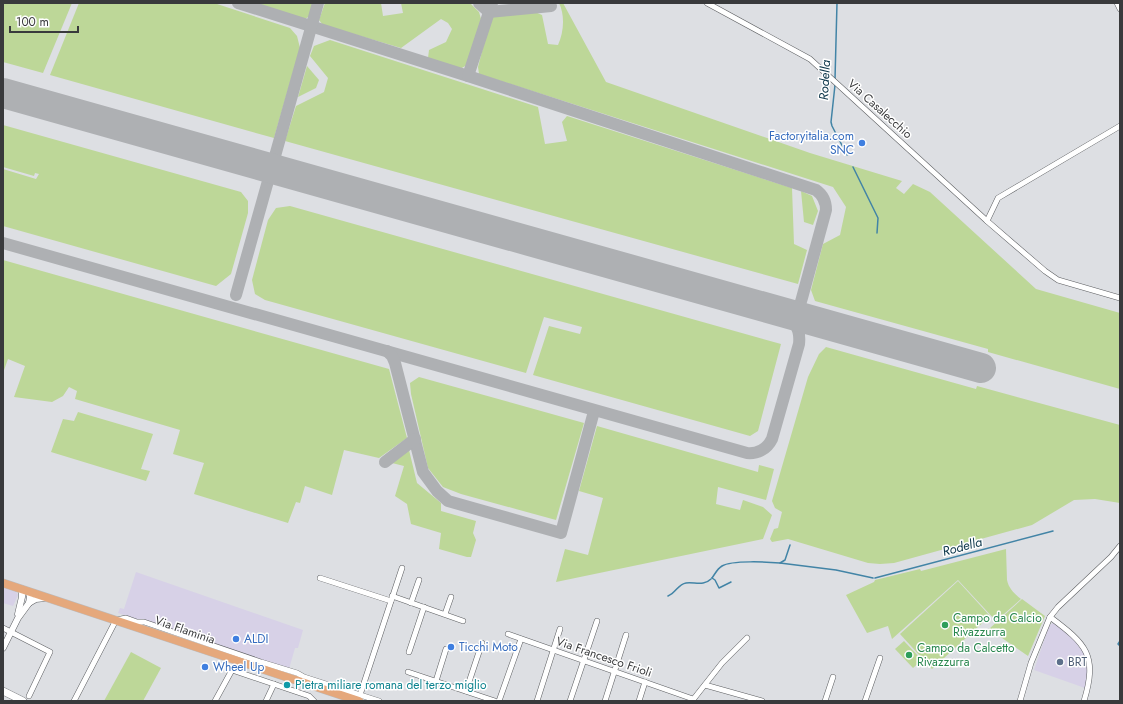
<svg xmlns="http://www.w3.org/2000/svg" width="1123" height="704" font-family="Jost,sans-serif">
<style>
.commercial{fill:#d7d1e7}
.green{fill:#bdd798}
.lines{fill:none;stroke-linecap:round;stroke-linejoin:round}
.stream{stroke:#4284a6;stroke-width:1.5}
.taxiway{stroke:#aeb0b3;stroke-width:12}
.runway{stroke:#aeb0b3;stroke-width:30}
.minor-casing{stroke:#5d5f62;stroke-width:6}
.tertiary-casing{stroke:#5d5f62;stroke-width:7}
.secondary-casing{stroke:#5d5f62;stroke-width:8}
.primary-casing{stroke:#bcbcbd;stroke-width:9}
.minor{stroke:#fff;stroke-width:5}
.tertiary{stroke:#fff;stroke-width:6}
.secondary{stroke:#fff;stroke-width:7}
.primary{stroke:#e5a87c;stroke-width:8}
.shop-dot{fill:#3f7fe0;stroke:#fff;stroke-width:1.5}
.leisure-dot{fill:#2e9e5b;stroke:#fff;stroke-width:1.5}
.service-dot{fill:#5c6f8a;stroke:#fff;stroke-width:1.5}
.culture-dot{fill:#0f9aa8;stroke:#fff;stroke-width:1.5}
.labels{text-anchor:middle;stroke-width:3;stroke-linejoin:round;paint-order:stroke}
.street-label{font-size:12px;fill:#393a3c;stroke:#fff}
.shop-label{font-size:12px;fill:#366cbe;stroke:#fff;text-anchor:start}
.leisure-label{font-size:12px;fill:#27864d;stroke:#fff;text-anchor:start}
.service-label{font-size:12px;fill:#4e5e75;stroke:#fff;text-anchor:start}
.culture-label{font-size:12px;fill:#0d838f;stroke:#fff;text-anchor:start}
.water-label{font-size:13px;font-style:italic;fill:#0b3549;stroke:#fff}
</style>
<rect width="100%" height="100%" fill="#dddfe3"/>
<!-- commercial -->
<g class="commercial">
<polygon points="136,572 303,630 298,648 295,648 289,669 118,613 120,608 124,609"/>
<polygon points="3,588 16,592 18,595 13,606 3,603"/>
<polygon points="1053,623 1056,624 1078,643 1084,651 1087,661 1088,672 1085,688 1034,670 1049,626"/>
</g>
<!-- green -->
<g class="green">
<polygon points="3,3 72,3 43,73 3,62"/>
<polygon points="79,3 214,3 290,28 297,36 300,48 274,138 50,75"/>
<polygon points="255,3 314,3 311,15 305,19"/>
<polygon points="325,3 381,3 383,16 403,13 401,3 470,3 479,12 481,19 467,65 460,69 428,58 429,50 446,42 452,29 448,23 441,19 401,48 323,25 319,20"/>
<path d="M 559,3 L 563,3 L 606,82 L 810,153 L 902,181 L 896,188 L 904,194 L 913,184 L 930,192 L 1036,289 L 1120,313 L 1120,389 L 988,352 L 988,349 L 815,301 L 811,290 L 823,244 L 840,235 L 846,207 L 833,187 L 479,74 L 478,67 L 490,20 L 496,15 L 535,12 L 542,15 L 548,44 L 558,45 C 564,32 565,15 559,3 Z"/>
<polygon points="330,40 538,107 545,144 567,141 562,122 567,116 792,188 794,244 807,250 798,284 285,141 296,106 324,92 328,78 310,56 314,46"/>
<polygon points="307,66 319,80 316,88 298,97"/>
<polygon points="3,125 241,192 248,201 248,213 231,274 216,286 3,226 3,169 36,179 39,174 35,173 34,176 3,167"/>
<polygon points="801,191 812,196 818,211 813,225 804,222"/>
<polygon points="290,206 781,344 758,431 750,436 533,375 549,326 580,334 582,327 544,317 526,373 265,300 255,294 252,280 268,220 276,208"/>
<polygon points="3,260 389,369 407,438 379,458 344,450 332,495 305,486 300,503 296,502 288,523 194,494 204,463 173,454 180,430 75,399 77,391 69,387 63,396 52,402 14,397 25,366 8,359 3,373"/>
<polygon points="826,347 976,389 977,386 1120,425 1120,503 1095,499 1074,500 1032,525 894,563 880,564 868,563 788,539 772,542 770,539 774,529 778,528 782,512 775,508 772,501 808,377 819,354"/>
<polygon points="419,377 584,423 556,520 461,494 443,487 428,468 411,394 410,383"/>
<polygon points="78,412 153,434 141,469 150,471 146,481 51,452 63,419 74,421"/>
<polygon points="597,426 758,472 759,465 774,469 766,500 718,487 716,504 740,510 743,500 763,507 772,515 763,539 556,582 565,549 588,555 603,498 579,491"/>
<polygon points="409,450 417,483 441,503 441,511 476,521 473,533 476,540 471,557 467,557 439,549 441,533 411,524 407,504 395,496 404,466 392,463"/>
<path d="M 1006,549 L 1007,580 C 1009,589 1014,593 1021,599 L 996,621 L 958,580 L 892,639 L 888,626 L 867,633 L 846,595 L 874,582 L 875,580 L 920,569 L 921,571 Z"/>
<polygon points="958,581 990,616 932,669 900,634"/>
<polygon points="1022,599 1045,616 1028,656 989,629"/>
<polygon points="904,641 922,660 913,668 895,649"/>
<polygon points="131,652 161,668 143,701 104,701"/>
</g>
<g class="lines">
<!-- stream -->
<g class="stream">
<polyline points="835,79 837,3"/>
<polyline points="835,85 831,122 832,126 847,155"/>
<polyline points="853,167 878,218 877,233"/>
<polyline points="780,563 836,570 873,578"/>
<path d="M 712,578 C 715,574 717,569 722,566 C 732,560 768,562 780,563 L 785,560 L 790,545"/>
<polyline points="712,578 715,580 719,588 731,582"/>
<polyline points="875,578 1053,531"/>
<path d="M 668,596 C 676,593 678,584 686,583 C 695,582 704,586 711,579"/>
<polyline points="1120,641 1118,644 1120,646"/>
</g>
<!-- taxiway -->
<g class="taxiway">
<path d="M 238,3 L 468,76 L 816,190 C 823,195 826,201 826,210 L 802,298 C 799,310 795,313 783,312"/>
<polyline points="479,3 489,12 551,6"/>
<polyline points="468,76 492,3"/>
<path d="M 3,243 L 747,453 C 758,454 767,449 772,439 L 799,344 C 801,327 793,319 779,311"/>
<polyline points="236,295 318,3"/>
<polyline points="387,351 392,356 395,363 423,472 437,491 448,501 561,533 593,415"/>
<polyline points="385,462 415,439"/>
</g>
<!-- runway -->
<polyline class="runway" points="3,93 981,368"/>
<!-- minor casing -->
<g class="minor-casing">
<g id="minor">
<polyline points="707,3 810,59 987,221 1045,271 1058,280 1120,298"/>
<polyline points="1117,3 1120,9"/>
<polyline points="987,221 998,198 1120,126"/>
<polyline points="320,578 391,601"/>
<polyline points="392,596 463,621"/>
<polyline points="411,603 419,580"/>
<polyline points="445,614 451,597"/>
<path d="M 1050,617 C 1086,644 1098,655 1084,701"/>
<polyline points="3,628 50,652 29,696"/>
<polyline points="508,634 693,699"/>
<polyline points="409,652 424,607"/>
<polyline points="408,672 495,701"/>
<polyline points="436,681 446,649"/>
<polyline points="705,685 762,701"/>
<polyline points="466,691 482,643"/>
<polyline points="360,695 402,568"/>
<polyline points="74,701 116,620 126,618 137,622 144,622 261,662 297,673 304,677 379,701"/>
<polyline points="215,701 232,670 309,696 314,701"/>
<polyline points="266,701 274,684"/>
<polyline points="499,701 521,639"/>
<polyline points="537,701 560,629"/>
<polyline points="570,701 597,621"/>
<polyline points="605,701 626,635"/>
<polyline points="639,701 645,682"/>
<polyline points="692,701 722,663 747,638"/>
<polyline points="825,701 833,677"/>
<polyline points="865,701 880,658"/>
<polyline points="1020,701 1031,663 1050,617 1058,607 1111,557 1120,546"/>
</g>
</g>
<!-- tertiary casing -->
<g class="tertiary-casing">
<g id="tertiary">
<polyline points="29,603 36,599 46,598"/>
<polyline points="18,614 22,597 22,589"/>
<polyline points="3,648 18,618 29,603 30,597 29,592"/>
</g>
</g>
<!-- secondary casing -->
<g class="secondary-casing">
<polyline id="secondary" points="3,691 23,701"/>
</g>
<!-- primary casing -->
<g class="primary-casing">
<polyline id="primary" points="3,583 359,701"/>
</g>
<!-- minor -->
<use href="#minor" class="minor"/>
<!-- tertiary -->
<use href="#tertiary" class="tertiary"/>
<!-- secondary -->
<use href="#secondary" class="secondary"/>
<!-- primary -->
<use href="#primary" class="primary"/>
</g>
<!-- markers -->
<g class="shop-dot">
<circle cx="862" cy="143" r="4"/>
<circle cx="236" cy="639" r="4"/>
<circle cx="451" cy="647" r="4"/>
<circle cx="205" cy="667" r="4"/>
</g>
<g class="leisure-dot">
<circle cx="945" cy="625" r="4"/>
<circle cx="909" cy="655" r="4"/>
</g>
<circle class="service-dot" cx="1060" cy="662" r="4"/>
<circle class="culture-dot" cx="287" cy="685" r="4"/>
<g class="labels">
<!-- street labels -->
<g class="street-label">
<text transform="translate(880 109) rotate(42)" y="4">Via Casalecchio</text>
<text transform="translate(185 630) rotate(19)" y="4">Via Flaminia</text>
<text transform="translate(604 657) rotate(19)" y="4">Via Francesco Frioli</text>
</g>
<!-- shop labels -->
<g class="shop-label">
<text x="854" y="140" text-anchor="end">Factoryitalia.com<tspan x="854" dy="14">SNC</tspan></text>
<text x="244" y="643">ALDI</text>
<text x="459" y="651">Ticchi Moto</text>
<text x="213" y="671">Wheel Up</text>
</g>
<!-- leisure labels -->
<g class="leisure-label">
<text x="953" y="622">Campo da Calcio<tspan x="953" dy="14">Rivazzurra</tspan></text>
<text x="917" y="652">Campo da Calcetto<tspan x="917" dy="14">Rivazzurra</tspan></text>
</g>
<!-- service labels -->
<g class="service-label">
<text x="1068" y="666">BRT</text>
</g>
<!-- culture labels -->
<g class="culture-label">
<text x="295" y="689">Pietra miliare romana del terzo miglio</text>
</g>
<!-- water labels -->
<g class="water-label">
<text transform="translate(824 80) rotate(-87)" y="5">Rodella</text>
<text transform="translate(962 546) rotate(-15)" y="5">Rodella</text>
</g>
</g>
<!-- border -->
<rect width="1123" height="704" fill="none" stroke="#393a3c" stroke-width="8"/>
<!-- scale -->
<path d="M10 26v6h68v-6" fill="none" stroke="#393a3c" stroke-width="2"/>
<text x="16" y="26" font-size="12" fill="#393a3c" stroke="#ffffff" stroke-width="3" paint-order="stroke">100 m</text>
</svg>
